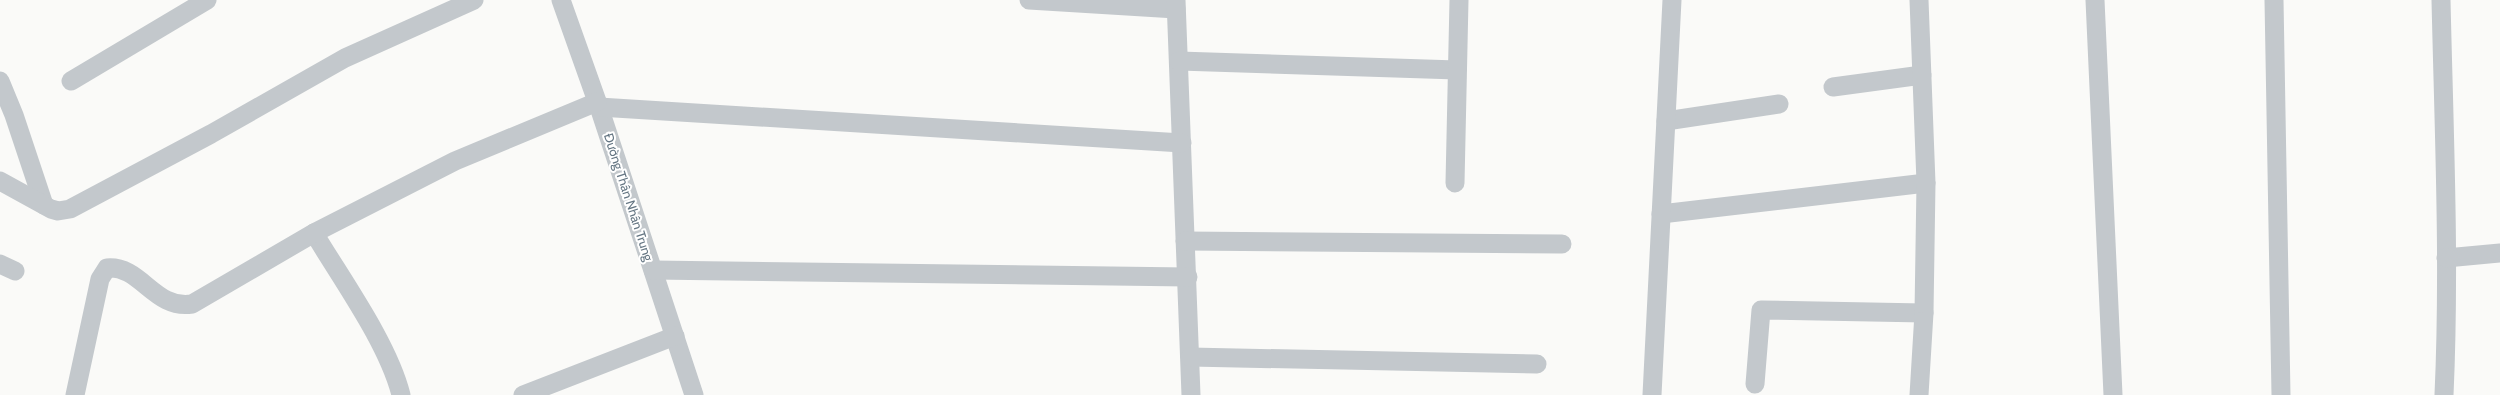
<svg xmlns="http://www.w3.org/2000/svg" width="2500" height="395" font-family="Cabin,sans-serif">
<style>
.lines{fill:none;stroke-linecap:round;stroke-linejoin:round}
.minor{stroke:#c3c8cc;stroke-width:19}
.labels{text-anchor:middle;stroke-width:4;stroke-linejoin:round;paint-order:stroke}
.street-label{font-size:13px;fill:#657683;stroke:#fff}
</style>
<rect width="100%" height="100%" fill="#fafaf8"/>
<g class="lines">
<!-- minor -->
<g class="minor">
<polyline points="561,0 599,107 694,395"/>
<polyline points="1029,0 1176,9"/>
<polyline points="1176,0 1191,395"/>
<polyline points="2095,0 2113,395"/>
<polyline points="2274,0 2281,395"/>
<path d="M 2441,0 C 2444,132 2450,264 2444,395"/>
<polyline points="1179,61 1457,70"/>
<polyline points="0,81 14,115 44,205"/>
<polyline points="71,81 207,0"/>
<polyline points="1833,87 1922,75"/>
<polyline points="599,107 1182,143"/>
<polyline points="1666,121 1779,104"/>
<polyline points="0,181 51,209 58,211 70,209 211,134 345,58 474,0"/>
<polyline points="1455,183 1459,0"/>
<polyline points="1661,214 1926,183"/>
<path d="M 314,233 C 342,280 388,343 401,395"/>
<polyline points="1185,241 1562,244"/>
<polyline points="2446,258 2500,253"/>
<polyline points="0,264 15,271"/>
<polyline points="653,270 1188,277"/>
<polyline points="1190,357 1537,364"/>
<polyline points="1755,384 1761,310 1924,313"/>
<path d="M 75,395 L 100,279 L 107,268 C 141,265 154,310 192,304 L 314,233 L 455,161 L 597,102"/>
<polyline points="523,395 675,336"/>
<polyline points="1652,395 1672,0"/>
<polyline points="1919,395 1924,313 1926,183 1919,0"/>
</g>
</g>
<g class="labels">
<!-- street labels -->
<g class="street-label">
<text transform="translate(629 197) rotate(72)" y="5">Đường Thân Nhân Trung</text>
</g>
</g>
</svg>
